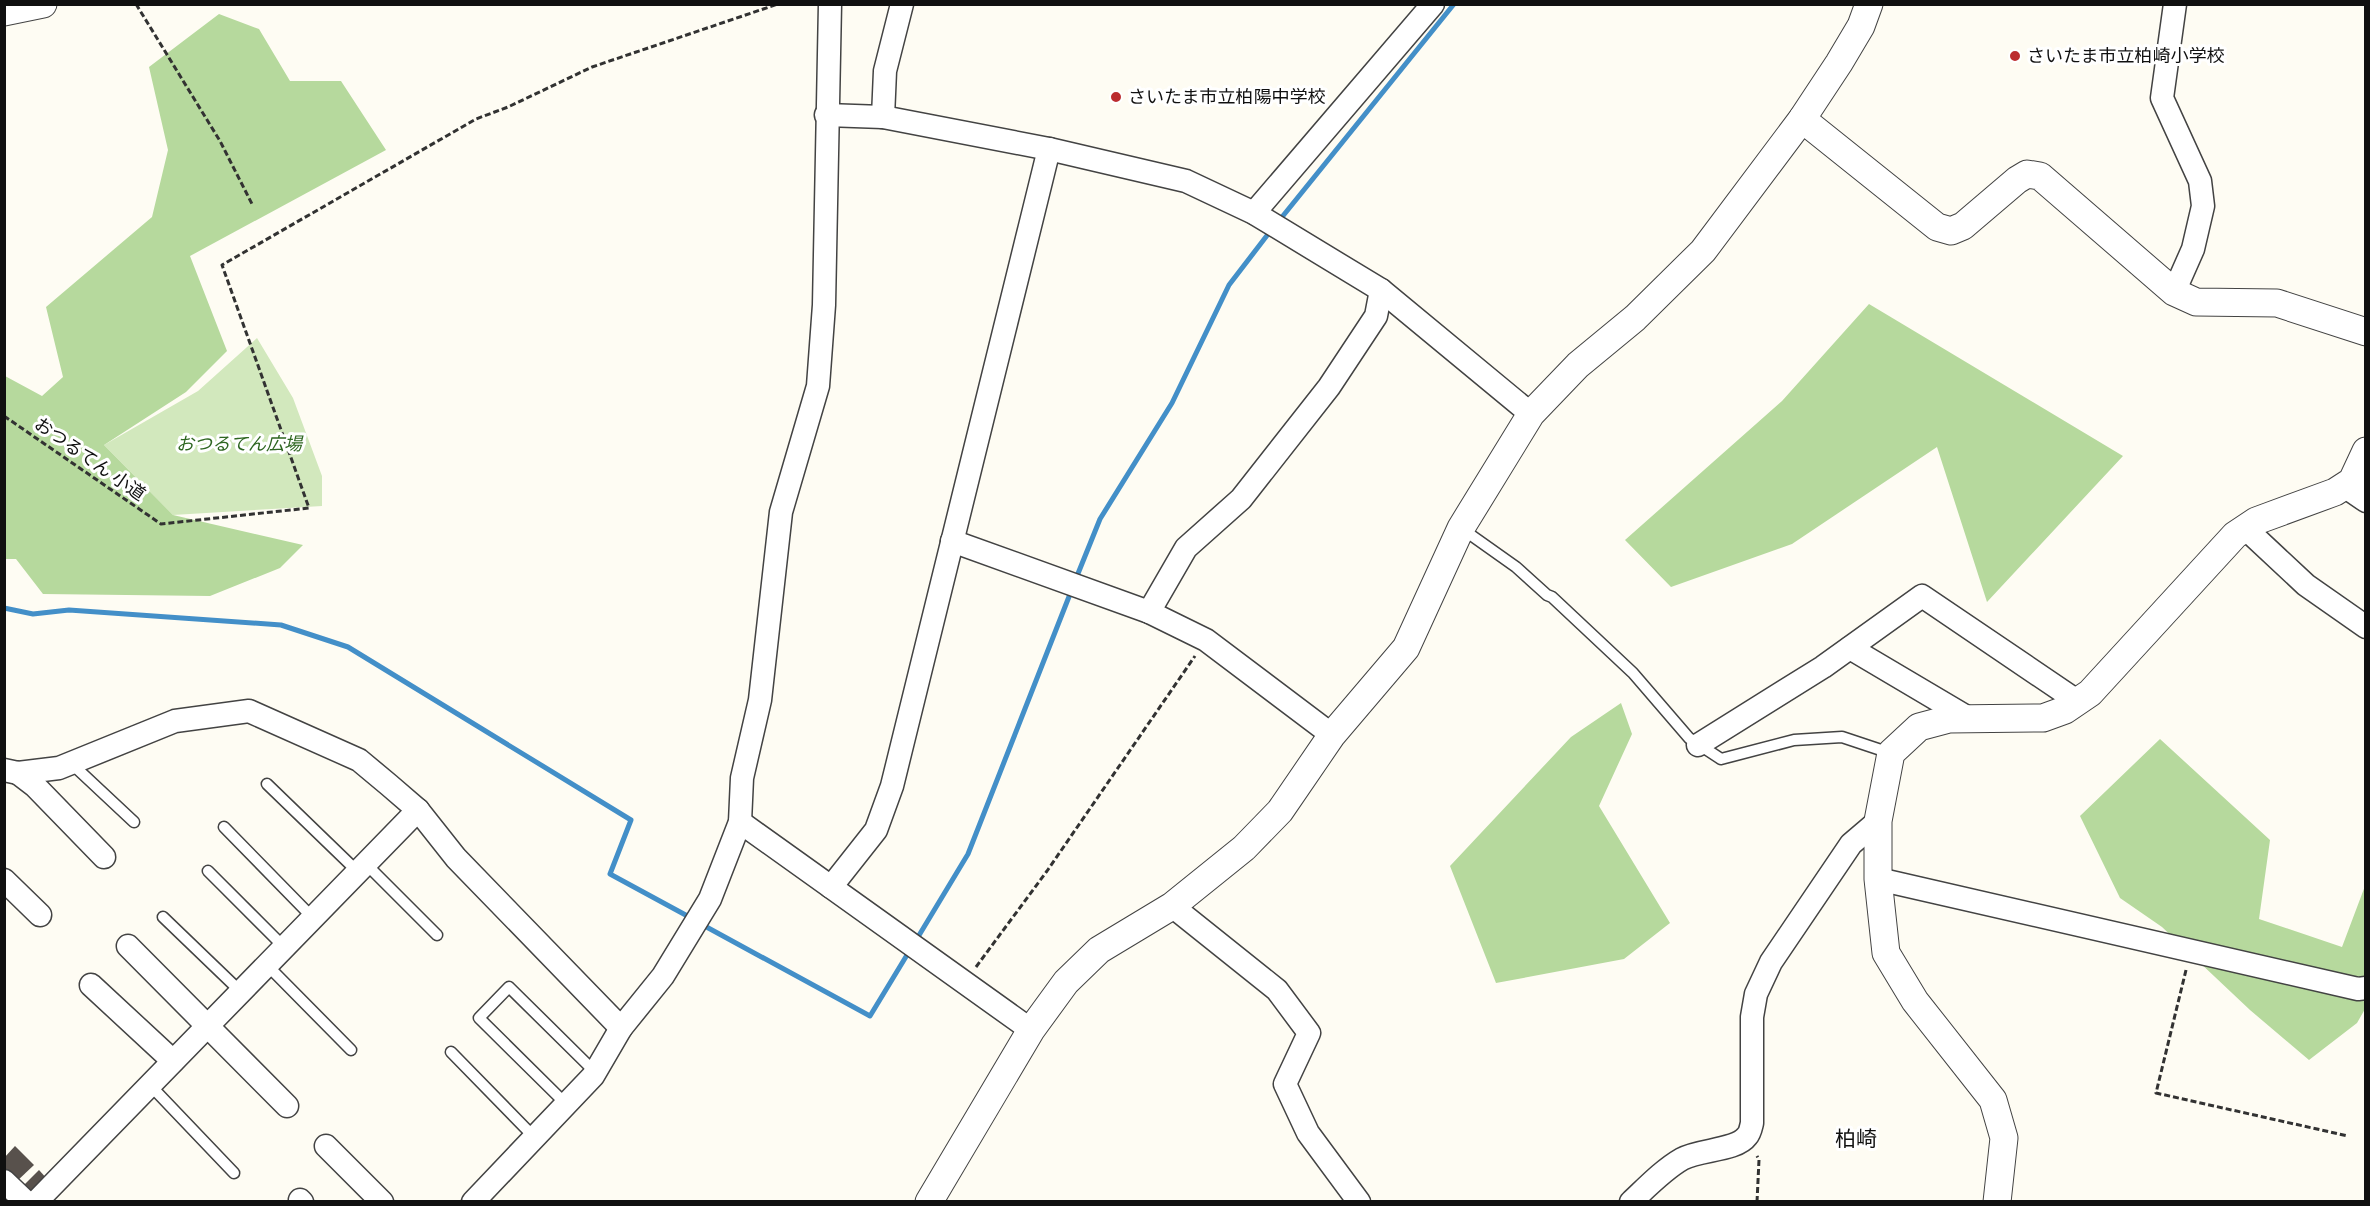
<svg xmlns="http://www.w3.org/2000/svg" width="2370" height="1206" font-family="'Playfair Display','Noto Sans JP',serif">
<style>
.green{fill:#d2e8bd}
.forest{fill:#b6d99d}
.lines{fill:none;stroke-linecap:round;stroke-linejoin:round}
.stream{stroke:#438fc8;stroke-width:5}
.building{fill:#58514c}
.service-casing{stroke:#434343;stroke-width:13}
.minor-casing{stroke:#434343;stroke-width:25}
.tertiary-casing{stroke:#434343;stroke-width:29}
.path{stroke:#323232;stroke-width:3;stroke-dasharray:6 3;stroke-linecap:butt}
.service{stroke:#fff;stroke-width:10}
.minor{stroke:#fff;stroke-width:22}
.tertiary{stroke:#fff;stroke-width:27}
.poi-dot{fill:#bb2c2f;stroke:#fff;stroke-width:2}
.labels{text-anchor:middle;stroke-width:6;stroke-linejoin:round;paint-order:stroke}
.poi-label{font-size:18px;fill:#101010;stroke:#fff;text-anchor:start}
.park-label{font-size:18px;font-style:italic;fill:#2e6621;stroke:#fff}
.street-label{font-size:18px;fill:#101010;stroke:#fff}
.quarter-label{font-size:21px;fill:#101010;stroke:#fff}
</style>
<rect width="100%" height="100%" fill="#fefcf3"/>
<!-- green -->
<polygon class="green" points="257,338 293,398 322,476 322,506 173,515 104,445 198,391"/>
<!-- forest -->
<g class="forest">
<polygon points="219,14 259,29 290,81 341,81 386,150 190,256 227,351 186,392 104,445 173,515 303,545 280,568 210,596 43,594 16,559 5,559 5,376 42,396 63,377 46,307 152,217 168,150 149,67"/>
<polygon points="1869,304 2123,456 1987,602 1937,447 1792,544 1671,587 1625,540 1782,401"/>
<polygon points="1621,703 1632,734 1599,806 1670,923 1624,959 1496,983 1450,866 1571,737"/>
<polygon points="2160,739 2270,840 2259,919 2342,947 2365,886 2365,1009 2357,1023 2309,1060 2250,1010 2162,927 2120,898 2080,816"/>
</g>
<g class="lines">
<!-- stream -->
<g class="stream">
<polyline points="1278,222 1454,4"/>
<polyline points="1075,581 1100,519 1172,403 1229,285 1272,229"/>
<polyline points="4,608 33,614 69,610 281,625 348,647 631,820 610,874 693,919"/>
<polyline points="701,924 870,1016 910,950"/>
<polyline points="915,942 968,854 1072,589"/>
</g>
</g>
<!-- building -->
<g class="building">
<polygon points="15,1146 34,1165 16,1182 4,1171 4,1158"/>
<polygon points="39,1170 48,1180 32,1195 23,1186"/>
</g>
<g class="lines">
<!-- service casing -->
<g class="service-casing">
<g id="service">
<polyline points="1461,528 1516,567 1547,595 1552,597 1633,673 1689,738 1721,759 1794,740 1842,737 1890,753"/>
<polyline points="71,763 134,822"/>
<polyline points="267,784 358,872"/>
<polyline points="224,827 313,918"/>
<polyline points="366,864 437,935"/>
<polyline points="208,871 284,947"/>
<polyline points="163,917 241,992"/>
<polyline points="267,965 351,1050"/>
<polyline points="451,1052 534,1137"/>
<polyline points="150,1085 234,1173"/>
<polyline points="566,1104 479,1018 509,987 595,1072"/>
</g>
</g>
<!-- minor casing -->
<g class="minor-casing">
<g id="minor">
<polyline points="826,115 883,117 1049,149 1186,181 1254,213 1381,290 1531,414"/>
<polyline points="883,117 885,71 902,4"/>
<polyline points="1254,213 1433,4"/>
<polyline points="2174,292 2193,249 2203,206 2200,181 2162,98 2175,4"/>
<polyline points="2344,486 2366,501"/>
<polyline points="2245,528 2306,585 2366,627"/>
<polyline points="952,541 1149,612 1206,640 1332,735"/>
<polyline points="1149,612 1186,548 1241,499 1329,387 1376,316 1381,290"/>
<polyline points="1850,648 1970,719"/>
<polyline points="1698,745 1823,667 1922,596 2077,701"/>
<polyline points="4,770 18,773 59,768 175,721 249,711 359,760 389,785 418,810 456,858 621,1028"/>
<polyline points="18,773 35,786 104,857"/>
<polyline points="740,822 1031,1030"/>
<polyline points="1878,879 2358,989 2366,988"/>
<polyline points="4,880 40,915"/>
<polyline points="831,887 876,830 892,786 1049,149"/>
<polyline points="1172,906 1277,990 1309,1033 1285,1084 1308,1133 1359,1202"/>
<polyline points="128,946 287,1106"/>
<polyline points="91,985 173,1061"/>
<polyline points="326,1146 382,1202"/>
<polyline points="4,1181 26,1202"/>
<polyline points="300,1200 302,1202"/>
<polyline points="36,1202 418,810"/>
<polyline points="473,1202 593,1076 621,1028 663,976 710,899 740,822 742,778 760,700 781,512 818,386 824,305 830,4"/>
<path d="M 1631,1202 C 1647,1187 1663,1170 1682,1159 C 1700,1149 1736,1151 1747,1136 C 1750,1133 1751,1127 1752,1123 L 1752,1017 L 1756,994 L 1771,962 L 1851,844 L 1878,821"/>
</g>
</g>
<!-- tertiary casing -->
<g class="tertiary-casing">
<g id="tertiary">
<polyline points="4,12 43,4"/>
<polyline points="1802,119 1937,227 1951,231 1963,226 2017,180 2027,174 2040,176 2174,292 2196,302 2277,303 2366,332"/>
<polyline points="929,1202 1031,1030 1066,982 1099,950 1172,906 1244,848 1280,811 1332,735 1406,648 1461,528 1531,414 1578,365 1635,318 1703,251 1802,119 1839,63 1861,26 1869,4"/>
<polyline points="1997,1202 2004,1138 1993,1100 1915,1001 1886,953 1878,879 1878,821 1891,753 1919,727 1949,719 2043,718 2065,710 2090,693 2235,535 2256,521 2335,492 2352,481 2366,451"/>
</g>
</g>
<!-- path -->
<g class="path">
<polyline points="136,4 220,141 252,204"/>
<polyline points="4,416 161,524 309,508 222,265 476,119 508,107 592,67 778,4"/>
<polyline points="976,967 1047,871 1195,656"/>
<polyline points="2186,970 2156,1093 2348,1136"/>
<polyline points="1757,1202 1759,1160 1757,1156"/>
</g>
<!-- service -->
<use href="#service" class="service"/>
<!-- minor -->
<use href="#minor" class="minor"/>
<!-- tertiary -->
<use href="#tertiary" class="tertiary"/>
</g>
<!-- markers -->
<g class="poi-dot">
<circle cx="2015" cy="56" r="6"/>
<circle cx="1116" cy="97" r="6"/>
</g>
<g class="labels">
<!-- poi labels -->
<g class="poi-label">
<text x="2027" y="62">さいたま市立柏崎小学校</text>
<text x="1128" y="103">さいたま市立柏陽中学校</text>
</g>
<!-- park labels -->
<g class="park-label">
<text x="239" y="450">おつるてん広場</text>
</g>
<!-- street labels -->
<g class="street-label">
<text transform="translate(90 459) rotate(35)" y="6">おつるてん 小道</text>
</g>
<!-- quarter labels -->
<g class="quarter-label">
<text x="1856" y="1146">柏崎</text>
</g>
</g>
<!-- border -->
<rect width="2370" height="1206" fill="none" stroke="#101010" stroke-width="12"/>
</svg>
